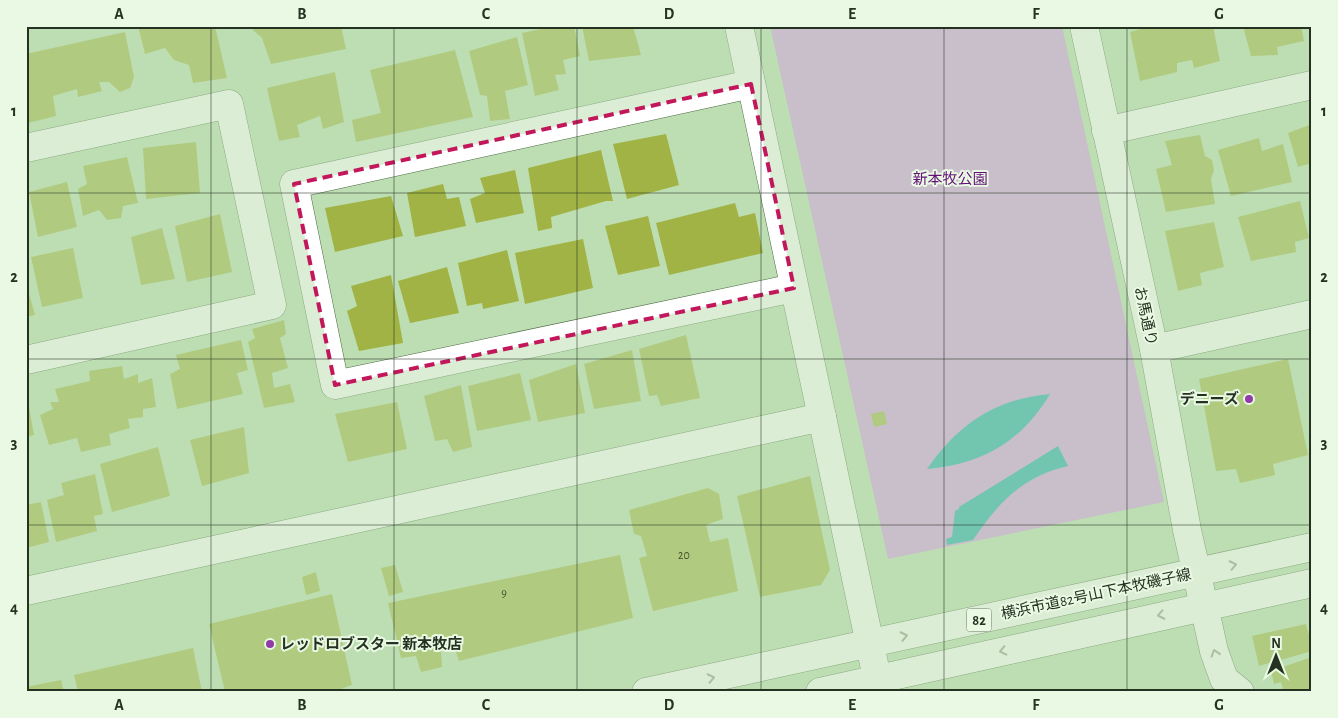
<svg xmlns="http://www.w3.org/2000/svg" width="1338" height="718" font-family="'Alegreya Sans','Noto Sans JP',sans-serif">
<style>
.green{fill:#d499e7}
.water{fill:#17a8ac}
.building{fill:#a0b344}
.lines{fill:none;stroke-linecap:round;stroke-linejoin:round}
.minor-casing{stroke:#4e6b44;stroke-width:29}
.tertiary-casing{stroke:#4e6b44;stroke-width:29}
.primary-casing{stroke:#4e6b44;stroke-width:29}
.minor{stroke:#fff;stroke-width:28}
.tertiary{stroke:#fff;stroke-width:28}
.primary{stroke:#fff;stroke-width:28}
.oneway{stroke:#929890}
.marked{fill:none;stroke:#c2185b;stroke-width:4;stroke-dasharray:10 6;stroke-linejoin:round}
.grid{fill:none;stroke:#253221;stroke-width:1;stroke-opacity:0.55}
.poi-dot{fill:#903ba8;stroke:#e9f9e3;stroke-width:2}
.labels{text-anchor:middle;stroke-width:4;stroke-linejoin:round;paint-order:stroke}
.number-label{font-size:12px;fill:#44522a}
.shield{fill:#e9f9e3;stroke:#606e5b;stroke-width:1}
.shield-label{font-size:14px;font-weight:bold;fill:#253221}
.park-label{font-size:15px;fill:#630f78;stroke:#e9f9e3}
.street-label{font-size:15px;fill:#253221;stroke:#e9f9e3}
.poi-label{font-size:15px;font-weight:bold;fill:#253221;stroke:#e9f9e3;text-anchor:end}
.neatline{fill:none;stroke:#253221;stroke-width:2}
.grid-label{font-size:16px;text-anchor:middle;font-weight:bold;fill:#253221}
</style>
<rect width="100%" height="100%" fill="#bddeb3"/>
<!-- green -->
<polygon class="green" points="770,26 1062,26 1164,502 888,559"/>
<!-- water -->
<g class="water">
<path d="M 1050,394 C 1021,442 983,464 927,469 C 958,424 995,399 1050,394 Z"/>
<path d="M 1058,446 L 1068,466 C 1023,476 998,503 973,540 L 947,545 L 946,539 L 952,537 L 955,511 L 959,509 L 959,507 Z"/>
</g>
<!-- building -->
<g class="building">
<polygon points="138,26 215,26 227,78 193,83 189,65 174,60 165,48 145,54"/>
<polygon points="253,26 341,26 346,49 271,64 262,38 253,30"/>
<polygon points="555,26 574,26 580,56 563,60 566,74 555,75 559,90 535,96 522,33"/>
<polygon points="582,26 633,26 641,55 589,61"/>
<polygon points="1151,26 1213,26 1220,61 1194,68 1192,60 1177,63 1177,72 1140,81 1130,32"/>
<polygon points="1243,26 1301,26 1304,41 1277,47 1278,55 1251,56"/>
<polygon points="125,32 134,77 130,88 120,92 109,82 99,82 102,91 78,97 77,89 53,96 56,116 28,123 26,114 26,54"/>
<polygon points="517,37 528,85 505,91 510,119 490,121 487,96 480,95 469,51"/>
<polygon points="455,50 473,117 356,142 352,120 381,113 370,70"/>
<polygon points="335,72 344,122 323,129 320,116 297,125 300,137 279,141 267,88"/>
<polygon points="1312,124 1312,163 1298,167 1288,133"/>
<polygon points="666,134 679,185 627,199 613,144"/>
<polygon points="1200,135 1205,156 1212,160 1214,170 1211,179 1215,204 1166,212 1156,169 1172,165 1165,141"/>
<polygon points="1259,138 1262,151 1283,144 1292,182 1231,196 1218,150"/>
<polygon points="196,142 200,193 146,199 143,148"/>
<polygon points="601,150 613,201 606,201 551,217 552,228 538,231 528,168"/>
<polygon points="127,157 138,203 123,206 121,218 107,220 99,210 83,216 78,189 87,184 83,166"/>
<polygon points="515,170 524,213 476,223 470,199 485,193 480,178"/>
<polygon points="67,182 77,227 38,237 29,192"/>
<polygon points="443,184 447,199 459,197 466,226 415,237 407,193"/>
<polygon points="391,196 403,236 335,252 325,208"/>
<polygon points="1300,201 1309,238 1295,242 1296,252 1251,261 1238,217"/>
<polygon points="735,203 739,217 755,213 763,253 669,275 656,223"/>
<polygon points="220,214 232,272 187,282 175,226"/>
<polygon points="648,216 660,266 618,275 605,226"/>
<polygon points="1214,222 1224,267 1200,273 1202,285 1178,291 1165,231"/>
<polygon points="162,228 175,279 141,285 131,237"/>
<polygon points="583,239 593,288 525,304 515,253"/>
<polygon points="73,248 83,298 42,307 31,257"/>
<polygon points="507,250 519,301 483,309 482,303 467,306 458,263"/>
<polygon points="447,267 459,313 410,323 398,281"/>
<polygon points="391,275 403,343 359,351 347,311 357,306 351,286"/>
<polygon points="26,283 35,315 26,317"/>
<polygon points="284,320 286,334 280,338 288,368 272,373 274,388 290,384 295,402 264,408 248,342 255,338 252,329"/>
<polygon points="686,335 700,398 661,406 657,395 649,396 639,349"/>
<polygon points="241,340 248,370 237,373 243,394 177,409 170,374 180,369 176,355"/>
<polygon points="632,350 641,401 594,409 584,364"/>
<polygon points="1288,359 1308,455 1273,464 1275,475 1240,483 1236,469 1216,471 1199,379"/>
<polygon points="576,364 585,413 538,422 529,380"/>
<polygon points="122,366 124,379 138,374 138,383 152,378 156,407 143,409 143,417 128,419 130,428 109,434 111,445 81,452 77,438 49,445 40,415 53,409 50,402 59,402 55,389 90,381 89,371"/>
<polygon points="520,373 531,420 477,431 468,386"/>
<polygon points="461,385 472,447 453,452 447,439 435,441 424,396"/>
<polygon points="397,402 407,449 348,462 335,414"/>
<polygon points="29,407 34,435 26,437 26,408"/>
<polygon points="884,411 887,424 874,427 871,414"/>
<polygon points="244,427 249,473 202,486 190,440"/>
<polygon points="158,447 170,496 112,512 100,464"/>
<polygon points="95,474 103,514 94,516 97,531 56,542 47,500 64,495 61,483"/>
<polygon points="810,476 830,570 821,585 760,597 737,496"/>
<polygon points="708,488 719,494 723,519 706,525 710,542 728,538 738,591 653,611 639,558 647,556 641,536 634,534 629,510"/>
<polygon points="41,502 49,542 26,548 26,505"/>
<polygon points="620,555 633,618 459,661 454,646 441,650 442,667 421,672 416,656 401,658 388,603"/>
<polygon points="395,565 403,592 389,596 381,568"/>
<polygon points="316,572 320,591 306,595 302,577"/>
<polygon points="332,594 352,685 333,692 312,690 300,692 225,692 209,624"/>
<polygon points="1306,624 1312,646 1312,651 1259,666 1252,636"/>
<polygon points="193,648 202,692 78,692 74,675"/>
<polygon points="1312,657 1312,690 1305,692 1284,692 1281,682 1274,684 1271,671"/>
<polygon points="61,680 64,692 26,692 26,687"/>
</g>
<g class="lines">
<!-- minor casing -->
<g class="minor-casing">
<g id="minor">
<polyline points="739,26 822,417"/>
<polyline points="1084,26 1154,349"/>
<polyline points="751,84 294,184 335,385 794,288"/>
<polyline points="1106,131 1312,85"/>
<polyline points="26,148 229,104 272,305 26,360"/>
<polyline points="1204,606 1214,651 1224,679 1240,692"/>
</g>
</g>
<!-- tertiary casing -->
<g class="tertiary-casing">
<g id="tertiary">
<polyline points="26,591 822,417 880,692"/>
<polyline points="1204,606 1187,530 1154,349 1312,314"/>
</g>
</g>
<!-- primary casing -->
<g class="primary-casing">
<g id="primary">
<polyline points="646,692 1312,547"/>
<polyline points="820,692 1312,583"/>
</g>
</g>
<!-- minor -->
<use href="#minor" class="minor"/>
<!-- tertiary -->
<use href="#tertiary" class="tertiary"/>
<!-- primary -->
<use href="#primary" class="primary"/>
</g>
<!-- one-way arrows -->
<defs><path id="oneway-chevron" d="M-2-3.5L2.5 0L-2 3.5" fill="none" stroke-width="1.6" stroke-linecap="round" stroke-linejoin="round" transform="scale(1.25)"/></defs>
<g class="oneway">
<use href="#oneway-chevron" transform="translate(1233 565) rotate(-12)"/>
<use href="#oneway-chevron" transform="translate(1161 615) rotate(168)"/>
<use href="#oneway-chevron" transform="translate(904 636) rotate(-12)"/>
<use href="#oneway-chevron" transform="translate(1003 651) rotate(167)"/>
<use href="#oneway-chevron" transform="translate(1215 653) rotate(-107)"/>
<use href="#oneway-chevron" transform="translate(711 678) rotate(-12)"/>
</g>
<!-- marked area -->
<path d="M0 0H1338V718H0ZM 751,84 L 794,288 L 335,385 L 294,184 Z" fill="#bddeb3" fill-opacity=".55" fill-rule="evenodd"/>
<path class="marked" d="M 751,84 L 794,288 L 335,385 L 294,184 Z"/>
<!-- grid -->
<path class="grid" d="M 211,26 L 211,692M 394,26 L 394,692M 577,26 L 577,692M 761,26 L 761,692M 944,26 L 944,692M 1127,26 L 1127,692M 26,193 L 1312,193M 26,359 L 1312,359M 26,525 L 1312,525"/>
<!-- markers -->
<g class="poi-dot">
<circle cx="1249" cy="399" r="5"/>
<circle cx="270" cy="644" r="5"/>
</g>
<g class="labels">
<!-- number labels -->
<g class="number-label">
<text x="684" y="559">20</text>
<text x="504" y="597">9</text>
</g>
<!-- shield labels -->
<rect class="shield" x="966.5" y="608.5" width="25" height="23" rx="4"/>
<g class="shield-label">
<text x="979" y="625">82</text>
</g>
<!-- park labels -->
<g class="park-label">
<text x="950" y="184">新本牧公園</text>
</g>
<!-- street labels -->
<g class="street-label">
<text transform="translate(1146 316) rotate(78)" y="5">お馬通り</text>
<text transform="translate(1096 594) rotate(-12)" y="5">横浜市道82号山下本牧磯子線</text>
</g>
<!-- poi labels -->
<g class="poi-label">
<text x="1239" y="404">デニーズ</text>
<text x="280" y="649" text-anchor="start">レッドロブスター 新本牧店</text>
</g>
</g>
<!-- border -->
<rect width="1338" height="718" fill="none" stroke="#e9f9e3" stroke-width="55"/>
<!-- north arrow -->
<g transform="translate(1276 656)" stroke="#e9f9e3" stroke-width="4" paint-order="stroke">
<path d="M0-4L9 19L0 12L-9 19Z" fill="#253221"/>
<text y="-8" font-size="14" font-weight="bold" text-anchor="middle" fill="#253221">N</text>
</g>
<rect x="28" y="28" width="1282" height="662" class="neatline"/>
<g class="grid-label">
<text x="119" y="19">A</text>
<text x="302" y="19">B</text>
<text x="486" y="19">C</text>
<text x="669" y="19">D</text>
<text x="852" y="19">E</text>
<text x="1036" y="19">F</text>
<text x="1219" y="19">G</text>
<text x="14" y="116">1</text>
<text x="1324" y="116">1</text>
<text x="14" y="282">2</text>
<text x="1324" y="282">2</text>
<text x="14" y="448">3</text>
<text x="1324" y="448">3</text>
<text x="14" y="613">4</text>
<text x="1324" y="613">4</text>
<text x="119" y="710">A</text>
<text x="302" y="710">B</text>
<text x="486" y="710">C</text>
<text x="669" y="710">D</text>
<text x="852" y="710">E</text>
<text x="1036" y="710">F</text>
<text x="1219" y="710">G</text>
</g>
</svg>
